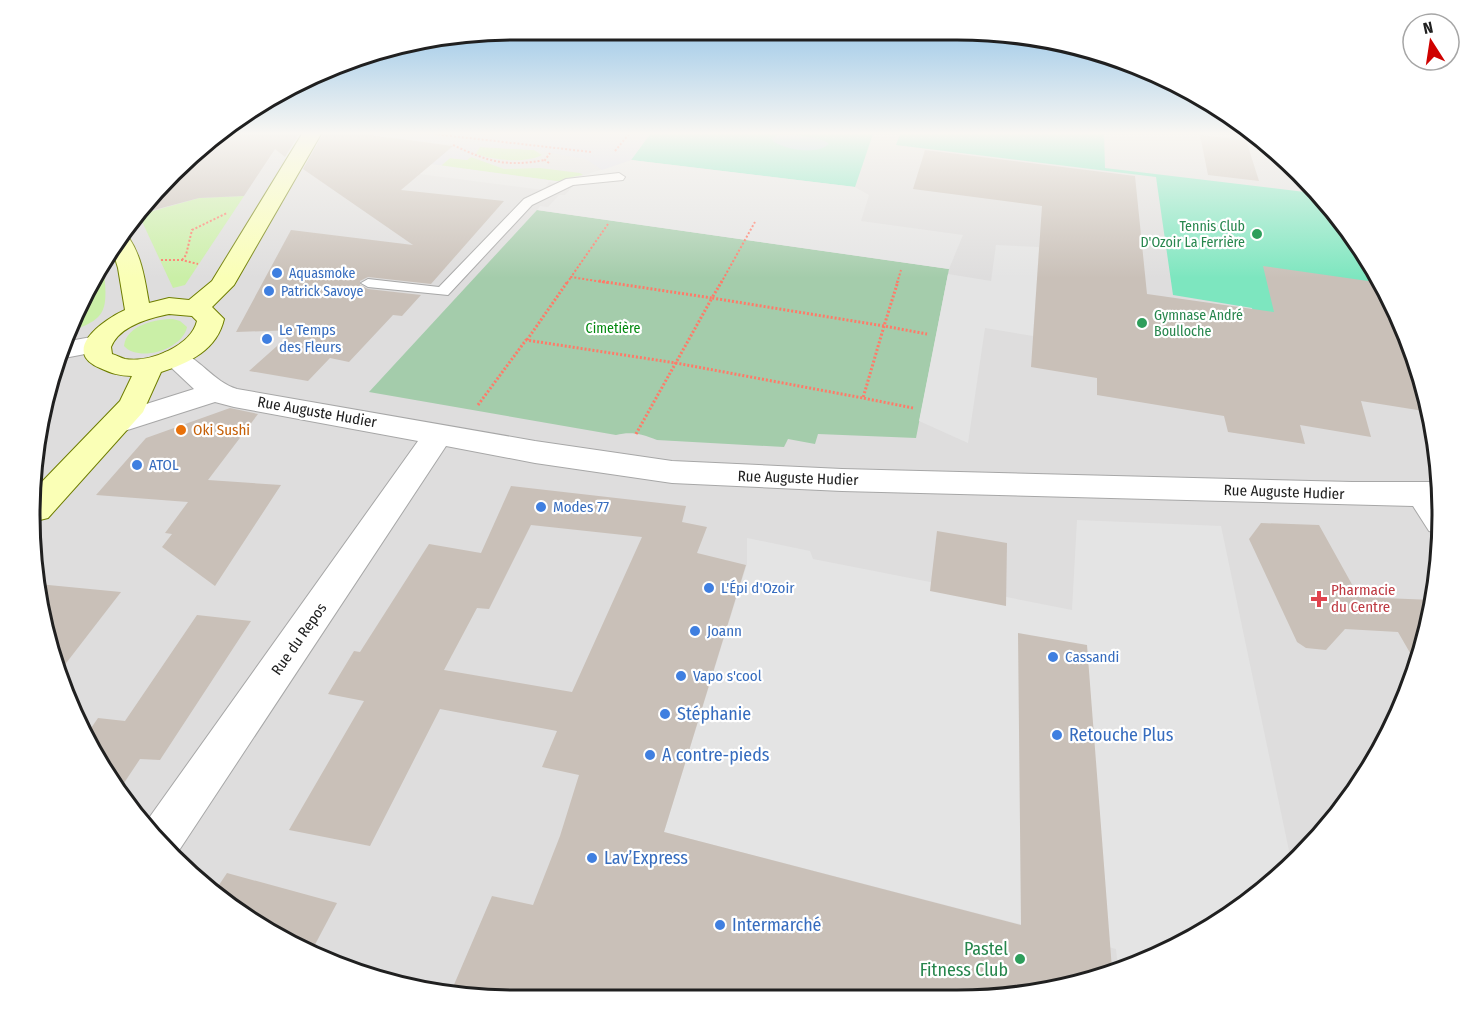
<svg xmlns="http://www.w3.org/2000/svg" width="1473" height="1031" font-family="'Fira Sans Condensed',sans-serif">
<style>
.residential{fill:#dedddd}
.grass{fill:#caefa7}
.cemetery{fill:#a4ccab}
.pitch{fill:#7de6bf}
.parking{fill:#e4e4e4}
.plaza{fill:#d9d9e7}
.water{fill:#a2d3e2}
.building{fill:#c9c0b8;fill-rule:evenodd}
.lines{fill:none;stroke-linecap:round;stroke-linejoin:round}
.lane-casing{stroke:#a7a7a7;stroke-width:2}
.street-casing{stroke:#a7a7a7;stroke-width:2}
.secondary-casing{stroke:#6e7d00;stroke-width:2}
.path-far1{stroke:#ff7a68;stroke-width:2;stroke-dasharray:2 2;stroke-linecap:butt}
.path{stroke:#ff7a68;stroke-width:3;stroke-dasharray:2 2;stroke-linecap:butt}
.lane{fill:#fff;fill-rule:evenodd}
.street{fill:#fff;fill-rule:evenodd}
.secondary{fill:#faffb6;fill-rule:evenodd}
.leisure-dot{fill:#2e9e5b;stroke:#fff;stroke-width:2}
.shop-dot{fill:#3f7fe0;stroke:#fff;stroke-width:2}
.food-dot{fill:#e8710a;stroke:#fff;stroke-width:2}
.health-dot{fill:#e0444e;stroke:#fff;stroke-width:2}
.labels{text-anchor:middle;stroke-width:4.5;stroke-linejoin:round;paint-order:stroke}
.far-leisure-label{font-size:14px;fill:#27864d;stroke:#fff;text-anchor:end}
.far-shop-label{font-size:14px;fill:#366cbe;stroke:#fff;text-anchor:start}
.far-park-label{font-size:14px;fill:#02890f;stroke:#fff}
.shop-label{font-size:15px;fill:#366cbe;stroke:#fff;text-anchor:start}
.street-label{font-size:15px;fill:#202020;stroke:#fff}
.food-label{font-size:15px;fill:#c56008;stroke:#fff;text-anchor:start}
.health-label{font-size:15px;fill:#be3a42;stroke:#fff;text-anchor:start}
.near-shop-label{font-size:18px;fill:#366cbe;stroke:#fff;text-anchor:start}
.near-leisure-label{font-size:18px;fill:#27864d;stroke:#fff;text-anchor:end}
.rim{fill:none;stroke:#202020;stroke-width:3}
</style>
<rect width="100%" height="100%" fill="#f1ede5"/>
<!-- residential -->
<polygon class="residential" points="221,134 1248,134 1322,195 1378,272 1417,359 1439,452 1442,547 1427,641 1393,730 1343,811 1278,880 1172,951 1021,997 484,1000 390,985 301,951 220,901 151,836 80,730 39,610 34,452 67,329 150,196"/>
<!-- grass -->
<g class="grass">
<path d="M 480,147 L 534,150 L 542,155 C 524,164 495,160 476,154 Z"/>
<polygon points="471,157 504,169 540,168 580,173 583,175 572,177 563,182 441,166 450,158 467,160"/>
<polygon points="244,196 185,285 173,288 139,215 199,198"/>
<path d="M 104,271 C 108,313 106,319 66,333 Z"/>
<path d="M 173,319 L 180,321 L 187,327 C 183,349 139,363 124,346 C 126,325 156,319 173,319 Z"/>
</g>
<!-- cemetery -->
<path class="cemetery" d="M 537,210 L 949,269 L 916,438 L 818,434 L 815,444 L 788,439 L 784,447 L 657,440 C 642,434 631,431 616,435 L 369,392 Z"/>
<!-- pitch -->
<g class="pitch">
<polygon points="650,134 873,134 855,187 631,160"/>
<path d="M 900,134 L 1104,134 L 1105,168 L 1321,194 C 1368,249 1408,318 1424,389 L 1265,370 L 1252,308 L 1173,295 L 1156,177 L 896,145 Z"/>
</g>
<!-- parking -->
<g class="parking">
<polygon points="631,160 855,187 869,195 861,221 963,235 949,269 537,210 540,206 548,207 559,195 565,195 573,186 549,182 544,190 419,174 431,164 563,182"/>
<polygon points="996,245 1039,247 1033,336 985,328 968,443 919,421 948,274 991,281"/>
<polygon points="1077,520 1221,526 1292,865 1278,880 1172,951 1118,968 1116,949 664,832 747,564 747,538 810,551 813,559 1072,610"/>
</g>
<!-- plaza -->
<polygon class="plaza" points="362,134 650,134 631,160 602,170 586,159 534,150 480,147 467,160 450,158 441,165 431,164 452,145"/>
<!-- water -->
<path class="water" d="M 779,134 C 789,134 823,137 829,144 C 817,155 788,150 774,142 L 772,139 Z"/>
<!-- building -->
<g class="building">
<polygon points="221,134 299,134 285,157 275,149 244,196 199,198 139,214 150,196"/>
<polygon points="323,134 362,134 453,146 401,190 504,201 431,284 368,277 360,281 360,285 368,289 421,295 402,316 393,315 349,362 330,358 308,381 249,371 295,330 236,332 291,230 413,245 303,169"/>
<polygon points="1200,135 1246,140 1259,181 1208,175"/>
<polygon points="925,150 1135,176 1147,294 1274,312 1263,266 1382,283 1417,359 1430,412 1361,401 1371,437 1300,425 1305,444 1228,432 1224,416 1097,395 1097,378 1031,367 1042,206 913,189"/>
<polygon points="230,408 258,414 208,480 281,485 215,586 162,547 172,534 165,533 188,502 96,495 146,438"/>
<path d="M 511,486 L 686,506 L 682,522 L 707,527 L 697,553 L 746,565 L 664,832 L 1021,925 L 1018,633 L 1087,645 L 1112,969 L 1021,997 L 484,1000 L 450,994 L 492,896 L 533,905 L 560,836 L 579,775 L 542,767 L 557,731 L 440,709 L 370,846 L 289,830 L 364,701 L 328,694 L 354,651 L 360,652 L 429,544 L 481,553 ZM 531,525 L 642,537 L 572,692 L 444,670 L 477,608 L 489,609 Z"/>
<polygon points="1261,523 1319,525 1359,597 1433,600 1427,641 1417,665 1398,632 1345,629 1326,650 1306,648 1297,642 1249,539"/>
<polygon points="937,531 1007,543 1006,606 930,591"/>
<polygon points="38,584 121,592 60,671 39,610"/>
<polygon points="197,615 251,621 160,760 140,759 120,789 85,737 98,718 125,721"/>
<polygon points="227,873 337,903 310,954 220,901 213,894"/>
</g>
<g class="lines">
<!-- lane casing -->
<g class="lane-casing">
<polygon id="lane" points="619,173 625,177 623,180 573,185 532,205 448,295 368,287 361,283 368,279 439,287 524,199 566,179"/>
</g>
<!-- street casing -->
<g class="street-casing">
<g id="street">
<polygon points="97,336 106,338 110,344 106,350 59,359 64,342"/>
<path d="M 175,350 C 199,356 213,382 237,389 L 535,441 L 672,461 L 842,469 L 1352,482 L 1440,482 L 1442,534 L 1429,531 L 1413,506 L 842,491 L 672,483 L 535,463 L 446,446 L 174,858 L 151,836 L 144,825 L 418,441 L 234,407 L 215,402 L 115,434 L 105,431 L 100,424 L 105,417 L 194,389 L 161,358 L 165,352 Z"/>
</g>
</g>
<!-- secondary casing -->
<g class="secondary-casing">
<path id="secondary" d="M 302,134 L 321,134 L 234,285 L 212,307 L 224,319 C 217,350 189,363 161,372 L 143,412 L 48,518 L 36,521 L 35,489 L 120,401 L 132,376 C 119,376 111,373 100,368 C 60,351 103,320 125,310 L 118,268 L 114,255 L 125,237 L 129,238 C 142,257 145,281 149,303 L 169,298 L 189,300 L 212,281 ZM 169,314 L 192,316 L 197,321 C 191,346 150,363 125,359 C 121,358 116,355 112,354 L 111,347 C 119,326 149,318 169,314 Z"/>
</g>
<!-- path-far1 -->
<g class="path-far1">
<polyline points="434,134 591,152"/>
<path d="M 453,145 C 489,162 506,167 545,160"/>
<polyline points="615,151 629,134"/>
<polyline points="549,163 545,160 550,153"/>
<polyline points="608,224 571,277 609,283"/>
<polyline points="161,260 182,260 198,264"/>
<polyline points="182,260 186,255 192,230 227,213"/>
<polyline points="567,283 571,277"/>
<polyline points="721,283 755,222"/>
<polyline points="897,283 901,270"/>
</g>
<!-- path -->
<g class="path">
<polyline points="599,281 712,298 722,281"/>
<polyline points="527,340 568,281"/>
<polyline points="478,405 526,340 676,363 863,398"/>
<polyline points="913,408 863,398 884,326 927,334"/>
<polyline points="636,434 712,298 884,326 898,281"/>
</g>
<!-- lane -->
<use href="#lane" class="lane"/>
<!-- street -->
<use href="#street" class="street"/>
<!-- secondary -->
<use href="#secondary" class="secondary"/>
</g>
<!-- sky -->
<linearGradient id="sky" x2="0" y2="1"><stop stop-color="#8cc0e6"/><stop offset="0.48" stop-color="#f9f7f3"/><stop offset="1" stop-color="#f9f7f3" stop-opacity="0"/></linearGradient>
<rect width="1473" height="278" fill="url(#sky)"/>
<!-- markers -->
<g class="leisure-dot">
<circle cx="1257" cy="234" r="6"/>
<circle cx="1142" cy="323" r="6"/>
<circle cx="1020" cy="959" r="6"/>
</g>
<g class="shop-dot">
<circle cx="277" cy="273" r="6"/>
<circle cx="269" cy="291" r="6"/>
<circle cx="267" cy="339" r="6"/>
<circle cx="137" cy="465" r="6"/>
<circle cx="541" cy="507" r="6"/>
<circle cx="709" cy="588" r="6"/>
<circle cx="695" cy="631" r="6"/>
<circle cx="1053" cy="657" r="6"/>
<circle cx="681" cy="676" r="6"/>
<circle cx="665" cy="714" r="6"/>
<circle cx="1057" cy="735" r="6"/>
<circle cx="650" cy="755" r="6"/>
<circle cx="592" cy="858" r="6"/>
<circle cx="720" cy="925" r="6"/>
</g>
<circle class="food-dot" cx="181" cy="430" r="6"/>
<path class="health-dot" d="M1316 590h6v6h6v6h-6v6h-6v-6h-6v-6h6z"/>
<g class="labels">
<!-- far-leisure labels -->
<g class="far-leisure-label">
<text x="1245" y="231">Tennis Club<tspan x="1245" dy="16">D'Ozoir La Ferrière</tspan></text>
<text x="1154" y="320" text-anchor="start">Gymnase André<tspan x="1154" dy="16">Boulloche</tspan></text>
</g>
<!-- far-shop labels -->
<g class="far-shop-label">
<text x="289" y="278">Aquasmoke</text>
<text x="281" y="296">Patrick Savoye</text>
</g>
<!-- far-park labels -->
<g class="far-park-label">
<text x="613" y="333">Cimetière</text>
</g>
<!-- shop labels -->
<g class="shop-label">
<text x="279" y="335">Le Temps<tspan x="279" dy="17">des Fleurs</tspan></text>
<text x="149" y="470">ATOL</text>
<text x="553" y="512">Modes 77</text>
<text x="721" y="593">L'Épi d'Ozoir</text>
<text x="707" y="636">Joann</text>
<text x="1065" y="662">Cassandi</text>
<text x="693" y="681">Vapo s'cool</text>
</g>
<!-- street labels -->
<g class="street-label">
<text transform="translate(317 412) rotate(10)" y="5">Rue Auguste Hudier</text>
<text transform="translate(798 478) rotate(2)" y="5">Rue Auguste Hudier</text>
<text transform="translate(1284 492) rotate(2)" y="5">Rue Auguste Hudier</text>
<text transform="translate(299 639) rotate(-55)" y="5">Rue du Repos</text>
</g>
<!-- food labels -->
<g class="food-label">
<text x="193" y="435">Oki Sushi</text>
</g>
<!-- health labels -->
<g class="health-label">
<text x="1331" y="595">Pharmacie<tspan x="1331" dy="17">du Centre</tspan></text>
</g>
<!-- near-shop labels -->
<g class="near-shop-label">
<text x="677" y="720">Stéphanie</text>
<text x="1069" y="741">Retouche Plus</text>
<text x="662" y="761">A contre-pieds</text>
<text x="604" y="864">Lav’Express</text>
<text x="732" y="931">Intermarché</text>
</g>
<!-- near-leisure labels -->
<g class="near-leisure-label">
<text x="1008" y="955">Pastel<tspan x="1008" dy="21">Fitness Club</tspan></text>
</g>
</g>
<!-- crop -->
<path d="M0 0H1473V1031H0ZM515 40H957A475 475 0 0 1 1432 515V515A475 475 0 0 1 957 990H515A475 475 0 0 1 40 515V515A475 475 0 0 1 515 40Z" fill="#fff" fill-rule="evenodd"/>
<path class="rim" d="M515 40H957A475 475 0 0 1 1432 515V515A475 475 0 0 1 957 990H515A475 475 0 0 1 40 515V515A475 475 0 0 1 515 40Z"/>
<!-- north arrow -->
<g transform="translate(1431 42) rotate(348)"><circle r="28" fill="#ffffff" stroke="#a6a6a6" stroke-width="1.5"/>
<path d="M0-4.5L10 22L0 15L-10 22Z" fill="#cf0200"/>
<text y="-9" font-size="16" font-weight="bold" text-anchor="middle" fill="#202020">N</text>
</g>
</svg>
